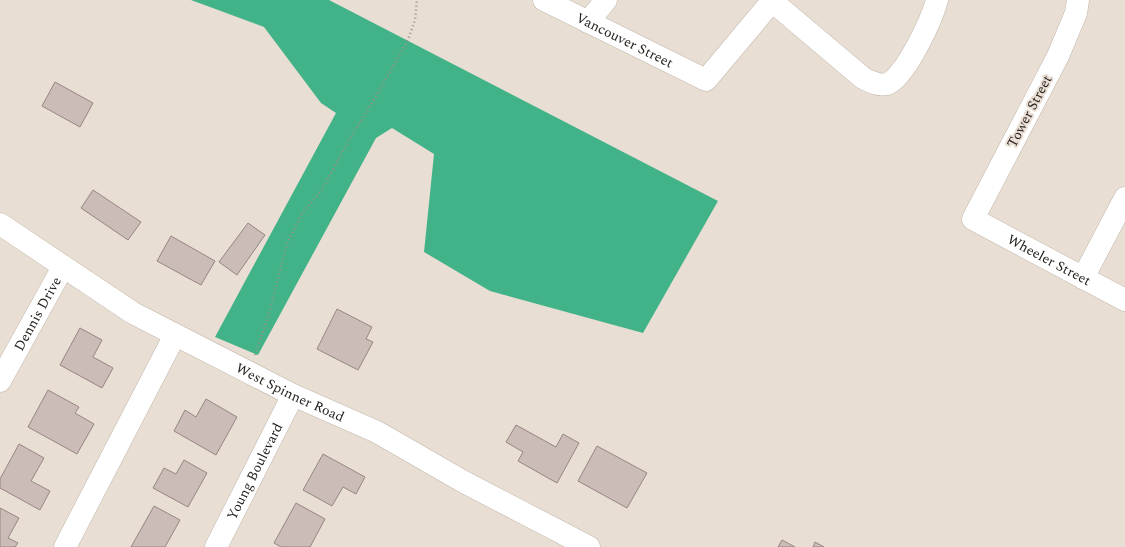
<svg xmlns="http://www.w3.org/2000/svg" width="1125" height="547" font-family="Spectral,serif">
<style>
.forest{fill:#42b389}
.building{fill:#ccbcb8;stroke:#958682}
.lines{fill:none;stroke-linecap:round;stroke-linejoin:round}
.minor-casing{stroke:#c2b7ac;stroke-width:23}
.path{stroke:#9b938b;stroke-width:2.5;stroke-dasharray:1 3;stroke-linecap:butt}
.minor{stroke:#fff;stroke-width:22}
.labels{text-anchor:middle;stroke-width:4;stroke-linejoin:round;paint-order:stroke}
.street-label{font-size:14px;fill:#25211d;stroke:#e9ded3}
</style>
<rect width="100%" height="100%" fill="#e9ded3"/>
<!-- forest -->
<polygon class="forest" points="191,0 329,0 718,201 643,333 490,291 424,252 434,154 392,128 376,138 258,355 215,337 336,113 321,103 264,27"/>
<!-- building -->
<g class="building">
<polygon points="55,82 93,103 80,127 42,106"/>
<polygon points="93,190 141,222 128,240 81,208"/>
<polygon points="248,223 265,235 237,275 219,262"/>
<polygon points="171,236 215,261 201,285 157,261"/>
<polygon points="337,309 372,327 366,339 373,342 358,370 317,349"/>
<polygon points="80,328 102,340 93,357 113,368 102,388 60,365"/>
<polygon points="48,390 79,407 75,413 94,424 77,454 28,427"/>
<polygon points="206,399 237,417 216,455 174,431 185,410 196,417"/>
<polygon points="516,425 556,447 563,434 579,443 557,483 518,461 523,452 506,442"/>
<polygon points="19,444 44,458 31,481 50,491 40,510 0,488 0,479"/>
<polygon points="597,446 647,473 627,508 578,481"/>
<polygon points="323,454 365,477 356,494 343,487 332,506 303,490"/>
<polygon points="184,460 207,473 188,507 153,488 164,468 176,474"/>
<polygon points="296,503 325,519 310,547 281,547 274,543"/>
<polygon points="154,506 180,520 165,547 131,547"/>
<polygon points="0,508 19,518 8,538 18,543 15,547 0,547"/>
<polygon points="782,540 795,547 778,547"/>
<polygon points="815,542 824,547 813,547"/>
</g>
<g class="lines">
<!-- minor casing -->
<g class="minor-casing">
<g id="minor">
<path id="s1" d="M 544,0 L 706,80 L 773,0"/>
<path id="s2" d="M 1078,0 L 1076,13 L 1058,56 L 973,219 L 1125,300"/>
<path d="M 772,1 L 863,78 C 871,82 878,86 887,84 C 905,78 932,19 937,0"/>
<polyline points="588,22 606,0"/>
<path id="s3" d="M 0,224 L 133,313 L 293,395 L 377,432 L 464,482 L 589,547"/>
<polyline points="1083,278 1125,198"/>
<path id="s4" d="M 0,381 L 63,267"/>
<polyline points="65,547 175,335"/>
<path id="s5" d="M 216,547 L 293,395"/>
</g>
</g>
<!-- path -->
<polyline class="path" points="255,355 268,317 287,243 303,212 322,190 349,140 372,103 408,40 415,20 417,0"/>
<!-- minor -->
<use href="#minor" class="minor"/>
</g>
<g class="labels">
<!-- street labels -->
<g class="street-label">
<text dy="5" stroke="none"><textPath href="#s1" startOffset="90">Vancouver Street</textPath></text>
<text transform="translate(1029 111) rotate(-62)" y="5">Tower Street</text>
<text dy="5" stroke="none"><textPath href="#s2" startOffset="330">Wheeler Street</textPath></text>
<text dy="5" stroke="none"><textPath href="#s4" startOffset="77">Dennis Drive</textPath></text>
<text dy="5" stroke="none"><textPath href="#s3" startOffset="336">West Spinner Road</textPath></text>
<text dy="5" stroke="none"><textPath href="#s5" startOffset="85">Young Boulevard</textPath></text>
</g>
</g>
</svg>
